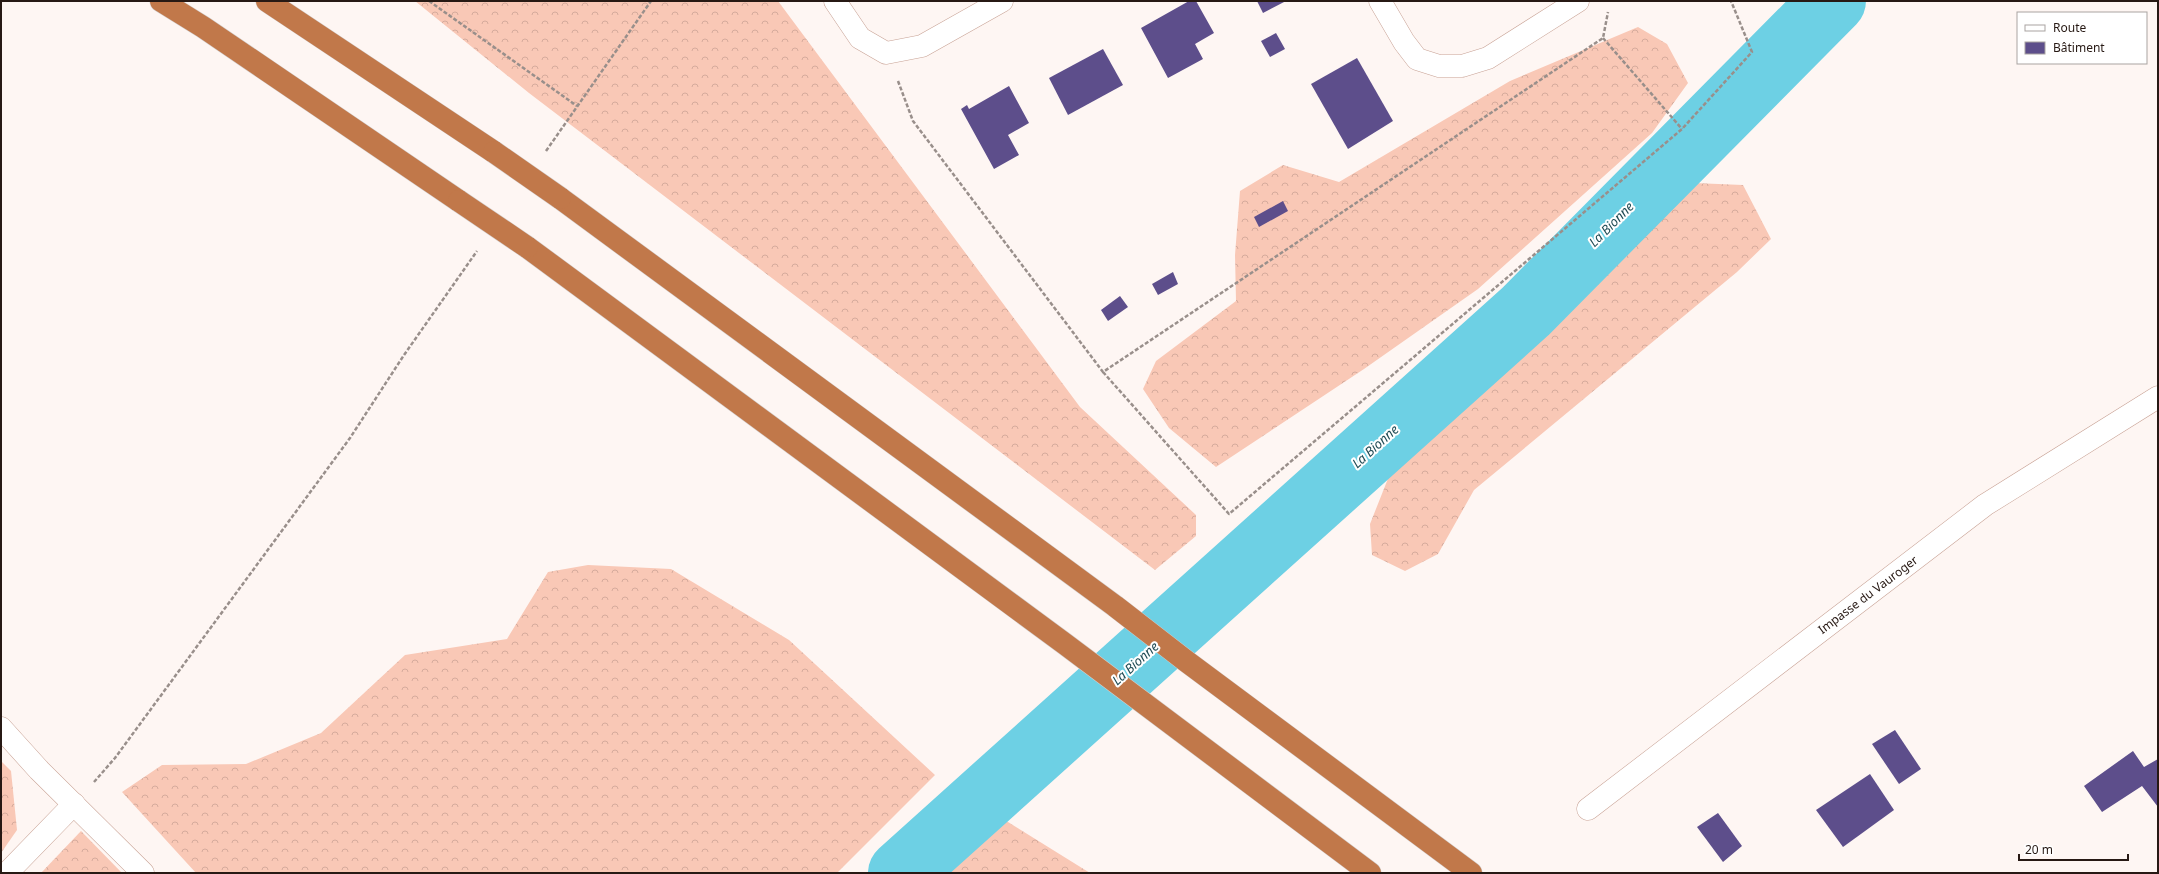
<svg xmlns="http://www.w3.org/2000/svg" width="2159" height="874" font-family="'Noto Sans',sans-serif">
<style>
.forest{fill:url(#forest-crowns)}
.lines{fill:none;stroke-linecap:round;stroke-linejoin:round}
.river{stroke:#6dd0e4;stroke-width:66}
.building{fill:#5d4e8b}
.minor-casing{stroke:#c8a295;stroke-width:23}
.highway-casing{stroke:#d4d1d0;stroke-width:23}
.path{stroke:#998f8b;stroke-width:2.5;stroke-dasharray:4 2;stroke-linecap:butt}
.minor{stroke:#fff;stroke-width:22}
.highway{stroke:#c1784a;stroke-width:22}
.highway-bridge-casing{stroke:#d4d1d0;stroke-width:23;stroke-linecap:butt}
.highway-bridge{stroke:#c1784a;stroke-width:22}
.labels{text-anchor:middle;stroke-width:4;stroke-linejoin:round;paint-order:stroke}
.street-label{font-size:12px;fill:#271914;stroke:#fff}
.water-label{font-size:13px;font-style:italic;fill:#204c55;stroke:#fff}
</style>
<defs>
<pattern id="forest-crowns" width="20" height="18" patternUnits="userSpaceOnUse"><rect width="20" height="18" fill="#f9c8b6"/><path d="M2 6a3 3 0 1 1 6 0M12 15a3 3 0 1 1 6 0" fill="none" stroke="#d5ab9c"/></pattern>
</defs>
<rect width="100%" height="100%" fill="#fef6f3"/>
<!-- forest -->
<g class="forest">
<polygon points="415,1 778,1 1080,407 1196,515 1196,536 1155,570 529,93"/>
<polygon points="1638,27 1667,44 1688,83 1652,133 1478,289 1364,369 1216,467 1169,428 1143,389 1156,361 1236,301 1235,255 1240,191 1283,165 1339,182 1510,81"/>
<polygon points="1694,183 1743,185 1771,239 1737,272 1474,490 1438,554 1405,571 1372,555 1370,524 1393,466"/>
<polygon points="588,565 671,569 789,640 935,775 837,873 196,873 122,792 162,765 246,764 321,733 405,655 507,639 548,572"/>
<polygon points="1,761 11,771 17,830 1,853"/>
<polygon points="1000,817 1090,873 940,873"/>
<polygon points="81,831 122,873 41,873"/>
</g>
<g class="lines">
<!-- river -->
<polyline class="river" points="901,873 1526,311 1833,1"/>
</g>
<!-- building -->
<g class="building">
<polygon points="1189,1 1196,1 1214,33 1195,44 1203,59 1168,78 1141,28"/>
<polygon points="1257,1 1286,1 1263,13"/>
<polygon points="1276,33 1285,49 1270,57 1261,41"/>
<polygon points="1103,49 1123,85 1068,115 1049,78"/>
<polygon points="1357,58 1393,121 1348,149 1311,84"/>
<polygon points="1009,86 1029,123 1008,135 1019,155 994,169 961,109 967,105 969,109"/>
<polygon points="1283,201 1288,211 1259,227 1254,217"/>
<polygon points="1173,272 1178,284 1158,295 1152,284"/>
<polygon points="1120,296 1128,307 1108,321 1101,310"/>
<polygon points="1895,730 1921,769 1899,784 1872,744"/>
<polygon points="2133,751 2144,767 2158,759 2158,807 2142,786 2102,812 2084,786"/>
<polygon points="1870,774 1894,810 1843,847 1816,810"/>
<polygon points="1718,813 1742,846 1723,862 1697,827"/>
</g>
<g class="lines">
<!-- minor casing -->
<g class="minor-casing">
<g id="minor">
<polyline points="835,1 860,38 886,53 922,46 1002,1"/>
<polyline points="1380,1 1404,42 1417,59 1439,66 1462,66 1488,58 1578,1"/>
<polyline points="1,728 39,770 143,873"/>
<polyline points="1588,809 1985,505 2158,397"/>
<polyline points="7,873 74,804"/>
</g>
</g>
<!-- highway casing -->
<g class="highway-casing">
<g id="highway">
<polyline points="161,1 203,27 459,201"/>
<polyline points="267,1 494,152"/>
<polyline points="560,198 1115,606 1186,661 1471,873"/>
<polyline points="527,247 1065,644 1370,873"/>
</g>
</g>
<!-- path -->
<g class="path">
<polyline points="429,1 577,106"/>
<polyline points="1603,38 1682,129"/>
<polyline points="898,81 913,121 1103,372 1603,38 1608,12"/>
<polyline points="546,151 651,1"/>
<polyline points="1103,372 1229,514 1682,129 1752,52 1731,1"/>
<polyline points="94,782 115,758 350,438 404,355 477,251"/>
</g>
<!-- minor -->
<use href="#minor" class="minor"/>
<!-- highway -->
<use href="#highway" class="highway"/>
<!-- highway-bridge casing -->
<g class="highway-bridge-casing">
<g id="highway-bridge">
<polyline points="494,152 560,198"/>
<polyline points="459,201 527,247"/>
</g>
</g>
<!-- highway-bridge -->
<use href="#highway-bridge" class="highway-bridge"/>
</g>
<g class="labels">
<!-- street labels -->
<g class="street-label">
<text transform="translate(1868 595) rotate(-37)" y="4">Impasse du Vauroger</text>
</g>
<!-- water labels -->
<g class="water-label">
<text transform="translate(1611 224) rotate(-45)" y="5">La Bionne</text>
<text transform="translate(1375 446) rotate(-42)" y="5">La Bionne</text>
<text transform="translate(1135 663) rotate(-42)" y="5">La Bionne</text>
</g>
</g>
<!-- border -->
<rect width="2159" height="874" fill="none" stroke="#271914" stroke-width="4"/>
<!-- legend -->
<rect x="2017" y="12" width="130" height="52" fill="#ffffff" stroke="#a9a3a1"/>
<rect x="2025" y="25" width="20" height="6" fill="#ffffff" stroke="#a9a3a1"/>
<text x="2053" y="32" font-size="12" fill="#271914">Route</text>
<rect x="2025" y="42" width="20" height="12" fill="#5d4e8b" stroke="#a9a3a1"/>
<text x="2053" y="52" font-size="12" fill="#271914">Bâtiment</text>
<!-- scale -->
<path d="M2019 854v6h109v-6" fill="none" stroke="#271914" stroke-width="2"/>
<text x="2025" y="854" font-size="12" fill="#271914" stroke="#ffffff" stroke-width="3" paint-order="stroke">20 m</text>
</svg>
